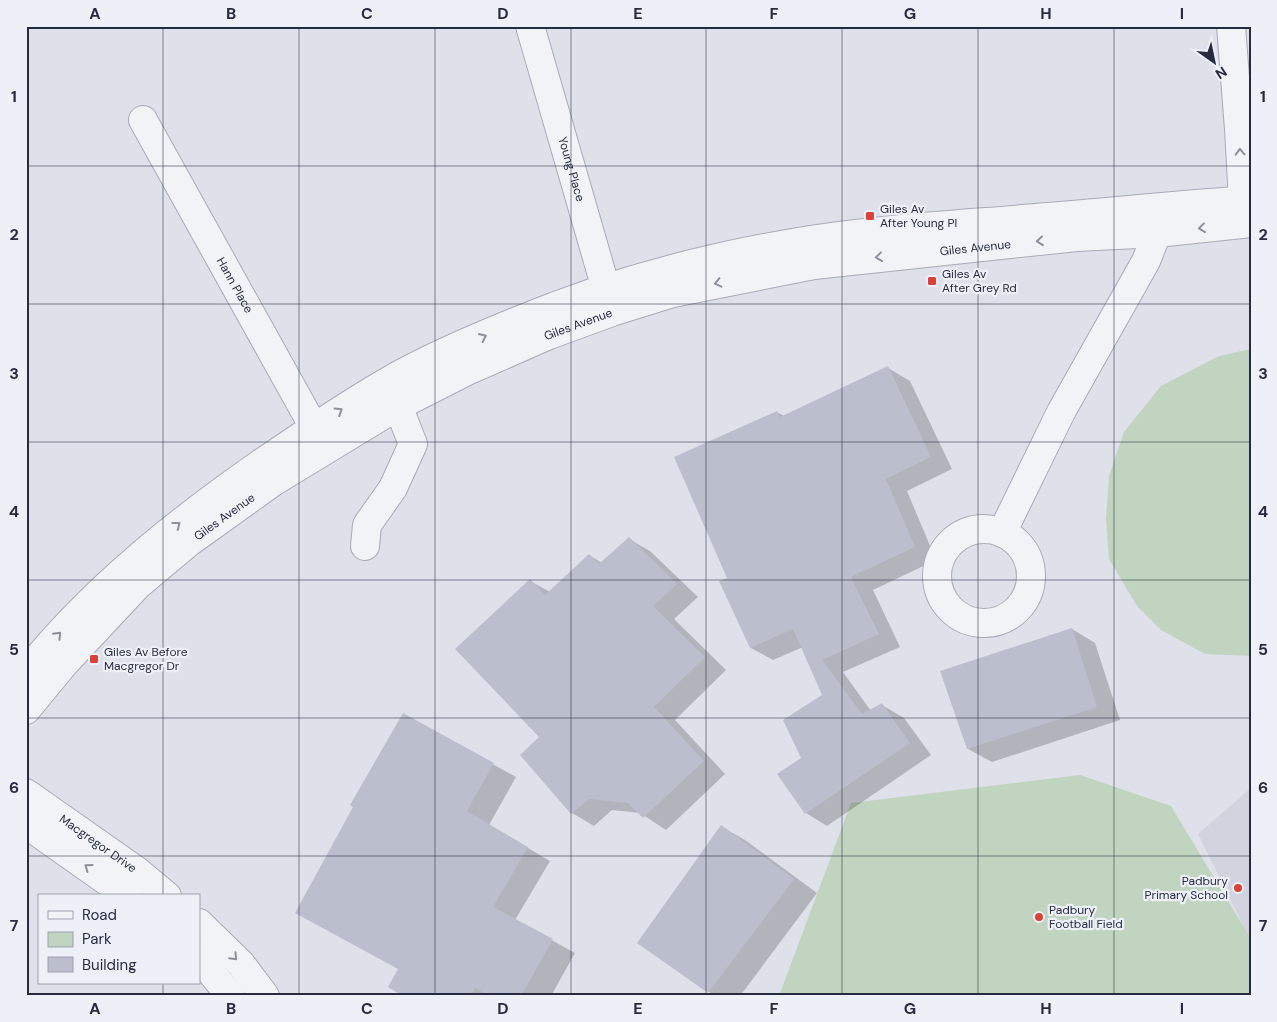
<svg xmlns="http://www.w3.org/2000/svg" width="1277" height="1022" font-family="'DM Sans',sans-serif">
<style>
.built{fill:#d1d3df}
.green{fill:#c0d4bf}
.shadow{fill:#0003}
.building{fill:#bbbecd}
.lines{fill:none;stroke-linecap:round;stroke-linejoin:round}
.minor-casing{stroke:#a8aab8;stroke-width:30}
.minor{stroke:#f2f3f7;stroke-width:28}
.oneway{stroke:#8c8f9c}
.grid{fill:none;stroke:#262b42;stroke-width:1;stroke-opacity:0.55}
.poi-dot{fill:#da4138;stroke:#eef0f7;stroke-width:2}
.labels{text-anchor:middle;stroke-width:4.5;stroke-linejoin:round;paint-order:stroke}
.street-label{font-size:12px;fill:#262b42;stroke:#eef0f7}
.poi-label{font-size:12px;fill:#262b42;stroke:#eef0f7;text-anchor:start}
.neatline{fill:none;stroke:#262b42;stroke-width:2}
.grid-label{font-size:16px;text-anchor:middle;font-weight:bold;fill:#262b42}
</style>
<rect width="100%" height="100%" fill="#dfe1ea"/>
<!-- built -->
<polygon class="built" points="1251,788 1251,941 1198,834"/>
<!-- green -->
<g class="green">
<polygon points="1251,349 1251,656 1205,654 1161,630 1137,606 1109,559 1106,519 1109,476 1124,432 1161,386 1219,356"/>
<polygon points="1080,775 1171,806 1251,939 1251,996 779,996 851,803"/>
</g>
<!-- shadow -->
<g class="shadow">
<polygon points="888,368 910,381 952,469 907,491 936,560 873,590 900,647 843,672 871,711 882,705 904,718 931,755 827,826 806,813 803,758 824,695 803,647 773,660 751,648 728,578 777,412 784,416"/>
<polygon points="629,539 650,551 698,597 674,619 726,670 675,720 725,774 666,830 640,813 612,810 594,826 572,813 522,755 541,737 530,581 550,592 589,555 602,563"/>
<polygon points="1072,629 1095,643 1120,720 992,762 968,749"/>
<polygon points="404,715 516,777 489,825 550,861 515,920 575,953 551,996 405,996 399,969"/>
<polygon points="722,827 745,840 817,893 740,996 715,996 639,942"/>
</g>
<!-- building -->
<g class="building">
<polygon points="888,366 931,457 886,479 915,547 851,577 879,634 822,660 862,714 882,703 910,743 805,814 777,774 801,758 783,720 822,695 793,629 750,648 719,581 727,578 674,457 777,411 780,417"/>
<polygon points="629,537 677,584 653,606 705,657 654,707 704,761 643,818 628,803 589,799 571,814 520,755 539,737 455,649 530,579 545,595 589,554 599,564"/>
<polygon points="1072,628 1097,707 967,749 940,671"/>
<polygon points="403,713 494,763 467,811 528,847 493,907 553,939 521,996 489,996 475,988 470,996 403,996 388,987 398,969 295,913 353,807 350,805"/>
<polygon points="721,825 794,879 708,993 637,943"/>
</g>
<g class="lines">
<!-- minor casing -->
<g class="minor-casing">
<g id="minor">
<path id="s1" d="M 530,26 L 611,306"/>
<polyline points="1231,26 1239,129 1244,219"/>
<path id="s2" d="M 143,120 L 322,442"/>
<circle cx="984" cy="576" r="47"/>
<polyline points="1002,533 1061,412 1146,261 1157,233"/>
<polyline points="365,546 367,525 393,488 413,444 398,406"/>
<path d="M 26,672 C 92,590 174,524 260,464 C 301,436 342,408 385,383 C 424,360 473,339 515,322 C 608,283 710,256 810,240 C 888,228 968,224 1047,217 C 1115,212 1183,204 1251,200"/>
<path id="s3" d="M 26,710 L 64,664 L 138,585 L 188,543 L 273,482 L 398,406 L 467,371 L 549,335 L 612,312 L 673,293 L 814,265 L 1077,237 L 1157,233 L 1251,223"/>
<path id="s4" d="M 26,793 L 137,871 L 167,896"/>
<polyline points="26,824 128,896"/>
<polyline points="199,923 241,964 265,996"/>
<polyline points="199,958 231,996"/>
</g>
</g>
<!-- minor -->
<use href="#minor" class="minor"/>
</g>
<!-- one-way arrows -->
<defs><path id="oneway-chevron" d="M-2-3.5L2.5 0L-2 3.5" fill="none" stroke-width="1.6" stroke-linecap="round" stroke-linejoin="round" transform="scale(1.25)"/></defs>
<g class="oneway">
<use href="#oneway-chevron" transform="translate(1240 152) rotate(-92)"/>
<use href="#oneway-chevron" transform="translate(1202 228) rotate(173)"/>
<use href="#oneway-chevron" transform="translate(1040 241) rotate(174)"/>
<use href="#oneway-chevron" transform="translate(879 257) rotate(173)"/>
<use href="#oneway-chevron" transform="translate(718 283) rotate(167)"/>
<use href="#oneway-chevron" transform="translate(483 337) rotate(-25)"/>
<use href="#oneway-chevron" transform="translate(339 411) rotate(-32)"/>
<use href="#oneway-chevron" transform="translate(177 525) rotate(-38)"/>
<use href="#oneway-chevron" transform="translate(58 635) rotate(-46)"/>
<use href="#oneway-chevron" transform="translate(88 867) rotate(-144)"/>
<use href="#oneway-chevron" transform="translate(234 957) rotate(46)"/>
</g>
<!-- grid -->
<path class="grid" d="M 163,26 L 163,896M 299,26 L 299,996M 435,26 L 435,996M 571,26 L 571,996M 706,26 L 706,996M 842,26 L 842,996M 978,26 L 978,996M 1114,26 L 1114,996M 26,166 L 1251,166M 26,304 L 1251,304M 26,442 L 1251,442M 26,580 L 1251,580M 26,718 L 1251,718M 26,856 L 1251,856M 163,983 L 163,996"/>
<!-- markers -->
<g class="poi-dot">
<rect x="865" y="211" width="10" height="10" rx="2.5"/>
<rect x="927" y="276" width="10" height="10" rx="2.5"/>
<rect x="89" y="654" width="10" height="10" rx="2.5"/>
<circle cx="1238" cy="888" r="5"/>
<circle cx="1039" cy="917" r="5"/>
</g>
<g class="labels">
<!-- street labels -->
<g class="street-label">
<text dy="4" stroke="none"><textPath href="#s1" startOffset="149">Young Place</textPath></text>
<text dy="4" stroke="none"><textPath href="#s3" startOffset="1088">Giles Avenue</textPath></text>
<text dy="4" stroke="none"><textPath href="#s2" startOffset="189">Hann Place</textPath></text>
<text dy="4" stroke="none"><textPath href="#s3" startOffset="682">Giles Avenue</textPath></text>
<text dy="4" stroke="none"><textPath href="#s3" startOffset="278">Giles Avenue</textPath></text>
<text dy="4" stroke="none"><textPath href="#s4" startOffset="88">Macgregor Drive</textPath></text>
</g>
<!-- poi labels -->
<g class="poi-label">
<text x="880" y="213">Giles Av<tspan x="880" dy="14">After Young Pl</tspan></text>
<text x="942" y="278">Giles Av<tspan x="942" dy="14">After Grey Rd</tspan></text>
<text x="104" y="656">Giles Av Before<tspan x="104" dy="14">Macgregor Dr</tspan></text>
<text x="1228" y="885" text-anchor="end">Padbury<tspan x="1228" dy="14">Primary School</tspan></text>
<text x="1049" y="914">Padbury<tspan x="1049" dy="14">Football Field</tspan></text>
</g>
</g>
<!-- border -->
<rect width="1277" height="1022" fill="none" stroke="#eef0f7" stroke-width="55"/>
<!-- legend -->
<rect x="38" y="894" width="162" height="90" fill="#eef0f7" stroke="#9ea1af"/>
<rect x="48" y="911" width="25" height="8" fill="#f2f3f7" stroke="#9ea1af"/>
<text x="82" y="920" font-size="15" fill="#262b42">Road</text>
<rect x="48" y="932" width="25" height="15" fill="#c0d4bf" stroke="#9ea1af"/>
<text x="82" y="944" font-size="15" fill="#262b42">Park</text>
<rect x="48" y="957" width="25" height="15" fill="#bbbecd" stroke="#9ea1af"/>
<text x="82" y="970" font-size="15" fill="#262b42">Building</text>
<!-- north arrow -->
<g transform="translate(1214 62) rotate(147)" stroke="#eef0f7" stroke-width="4" paint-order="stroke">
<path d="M0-4L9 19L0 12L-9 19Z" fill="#262b42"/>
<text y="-8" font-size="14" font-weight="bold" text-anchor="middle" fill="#262b42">N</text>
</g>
<rect x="28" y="28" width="1222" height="966" class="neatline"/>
<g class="grid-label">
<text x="95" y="19">A</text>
<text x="231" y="19">B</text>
<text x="367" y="19">C</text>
<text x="503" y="19">D</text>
<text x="638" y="19">E</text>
<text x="774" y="19">F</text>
<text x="910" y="19">G</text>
<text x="1046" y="19">H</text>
<text x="1182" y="19">I</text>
<text x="14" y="102">1</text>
<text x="1263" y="102">1</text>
<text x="14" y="240">2</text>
<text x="1263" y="240">2</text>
<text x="14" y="379">3</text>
<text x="1263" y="379">3</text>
<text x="14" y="517">4</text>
<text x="1263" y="517">4</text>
<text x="14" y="655">5</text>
<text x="1263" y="655">5</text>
<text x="14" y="793">6</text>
<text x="1263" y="793">6</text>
<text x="14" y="931">7</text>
<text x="1263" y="931">7</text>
<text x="95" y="1014">A</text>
<text x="231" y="1014">B</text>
<text x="367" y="1014">C</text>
<text x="503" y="1014">D</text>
<text x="638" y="1014">E</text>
<text x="774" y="1014">F</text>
<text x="910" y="1014">G</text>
<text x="1046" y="1014">H</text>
<text x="1182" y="1014">I</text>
</g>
</svg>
